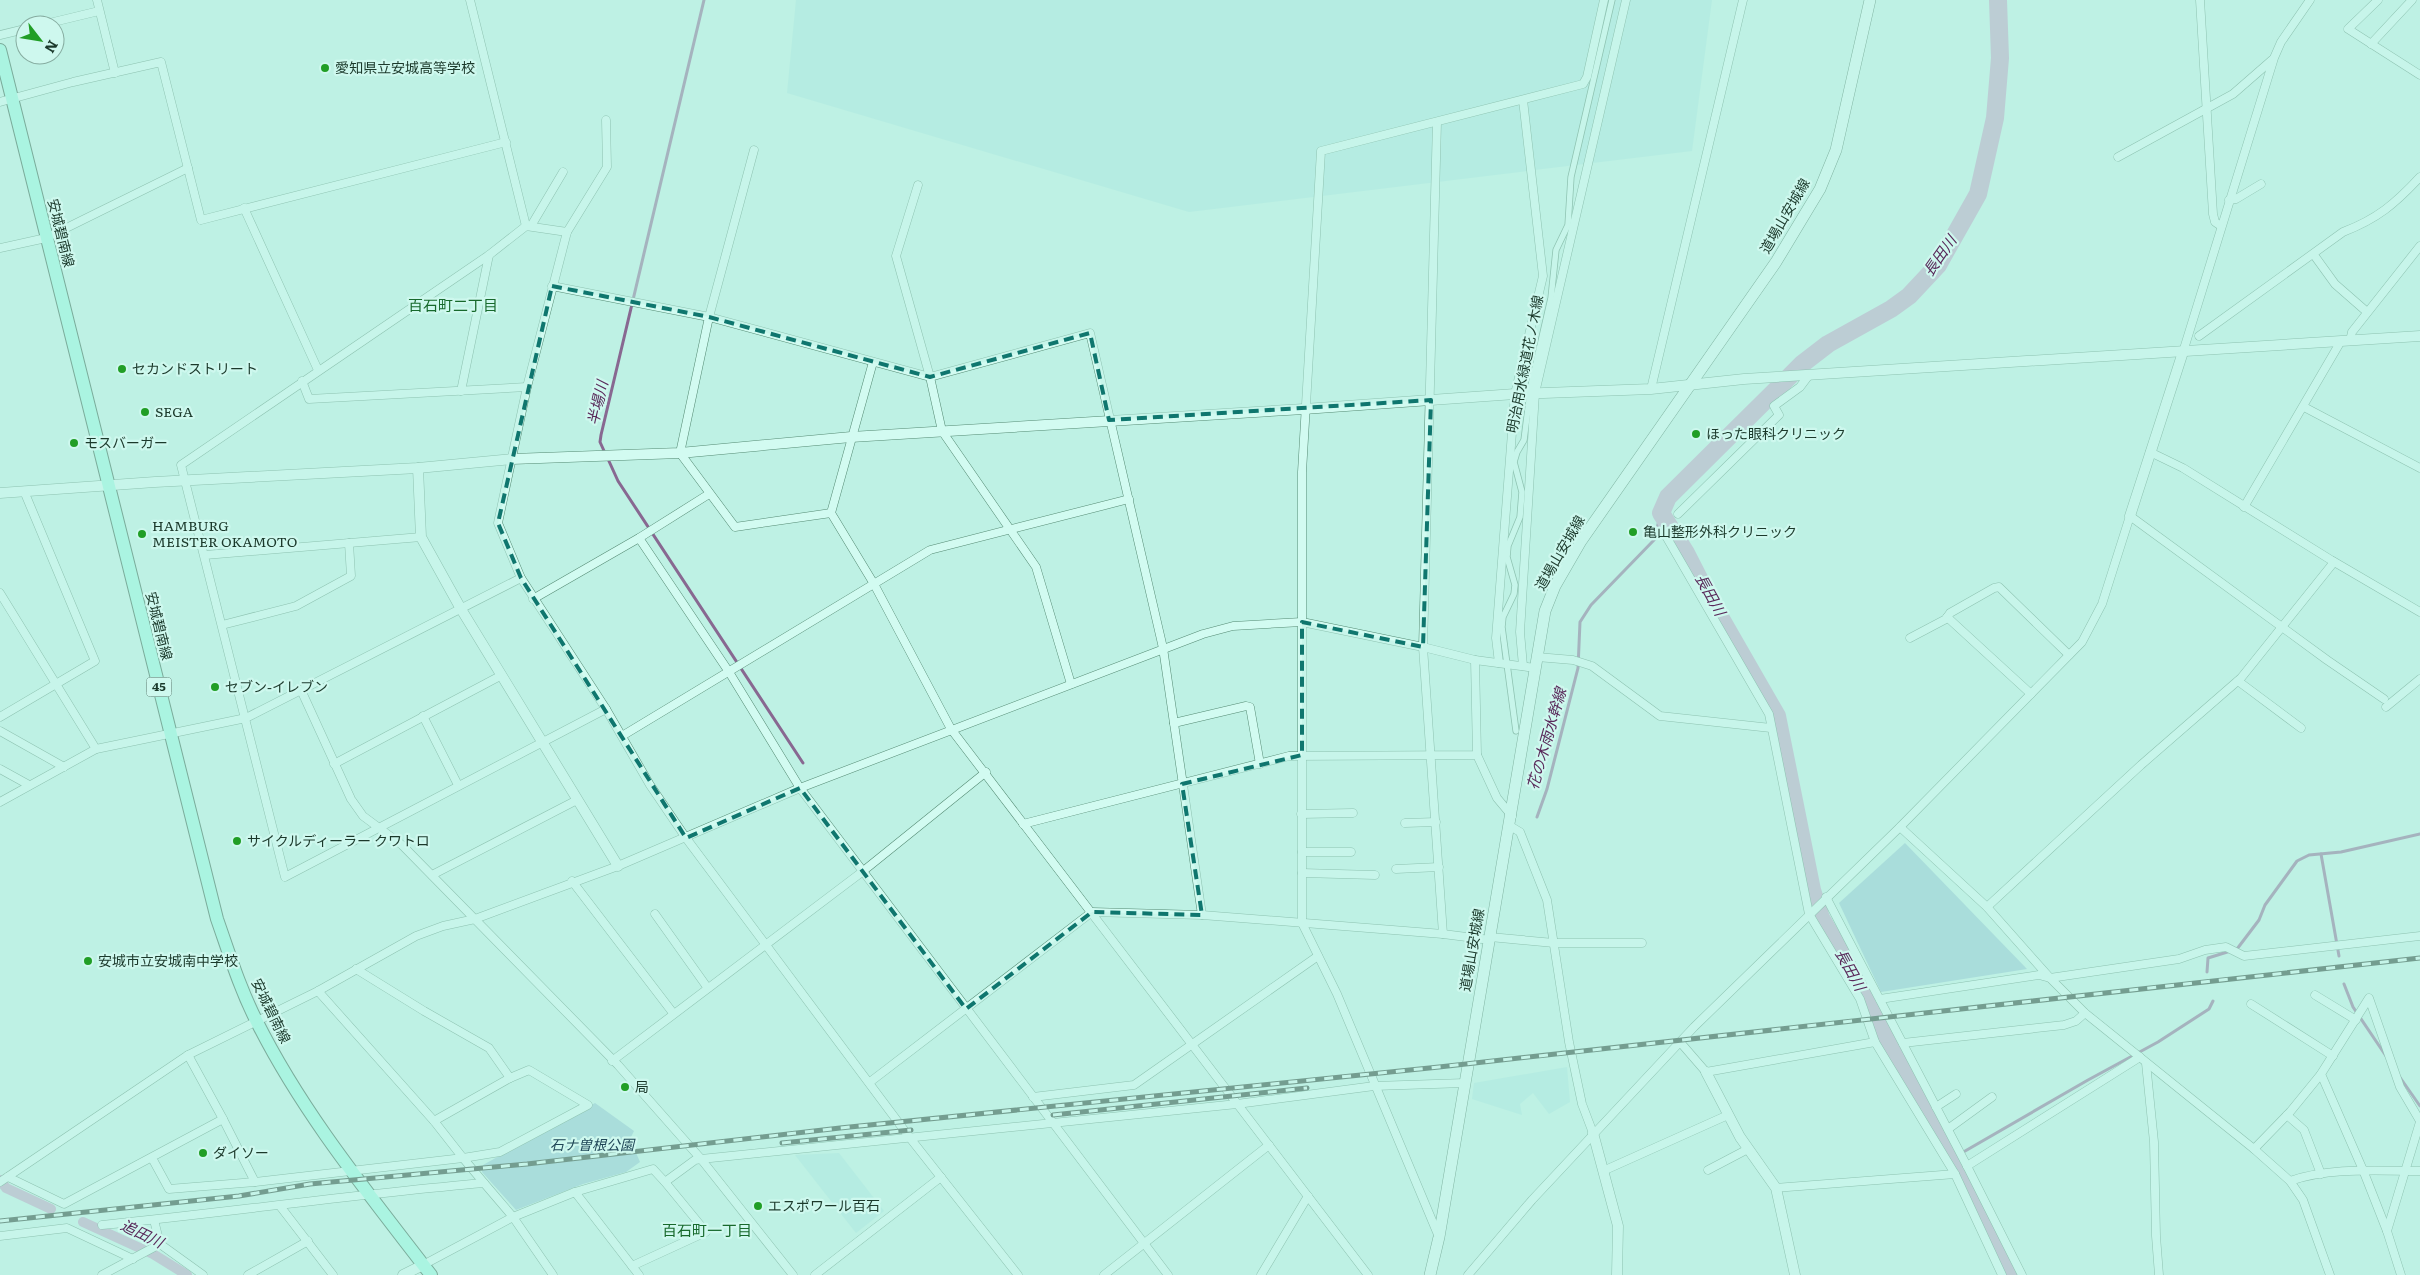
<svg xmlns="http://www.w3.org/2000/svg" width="2420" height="1275" font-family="Literata,'Noto Sans JP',serif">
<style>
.farmland{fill:#abe7e0}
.green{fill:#91c5d0}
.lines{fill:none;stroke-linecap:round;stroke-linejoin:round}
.stream{stroke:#886891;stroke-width:3}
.canal{stroke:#baa2c2;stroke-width:10}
.river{stroke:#baa2c2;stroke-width:18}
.pedestrian-casing{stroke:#558b74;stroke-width:7}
.minor-casing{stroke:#558b74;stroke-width:9}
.tertiary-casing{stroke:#558b74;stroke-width:11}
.secondary-casing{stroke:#396c55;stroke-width:12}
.primary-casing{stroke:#2a5842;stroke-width:14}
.pedestrian{stroke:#d2fbf1;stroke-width:5.5}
.minor{stroke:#d2fbf1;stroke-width:8}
.tertiary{stroke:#d2fbf1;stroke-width:10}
.secondary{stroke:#d2fbf1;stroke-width:11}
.primary{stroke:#92f8dd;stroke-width:12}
.rail-casing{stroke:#1b392b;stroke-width:5}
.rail{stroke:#cef8ee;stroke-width:3;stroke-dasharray:9;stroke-linecap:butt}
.marked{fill:none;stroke:#0f766e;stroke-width:4;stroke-dasharray:10 6;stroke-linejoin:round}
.poi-dot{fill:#219e26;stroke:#cef8ee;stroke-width:2}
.labels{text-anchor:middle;stroke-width:4.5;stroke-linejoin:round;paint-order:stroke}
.shield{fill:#cef8ee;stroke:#517266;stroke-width:1}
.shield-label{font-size:12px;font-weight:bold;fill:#1b392b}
.poi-label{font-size:14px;fill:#1b392b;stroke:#cef8ee;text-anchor:start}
.street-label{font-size:14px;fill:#1b392b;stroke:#cef8ee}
.park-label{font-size:14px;font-style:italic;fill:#204657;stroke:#cef8ee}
.water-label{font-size:15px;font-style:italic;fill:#59295a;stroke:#cef8ee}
.neighbourhood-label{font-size:15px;fill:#17692c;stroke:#cef8ee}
</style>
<rect width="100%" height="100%" fill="#bef1e4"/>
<!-- farmland -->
<g class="farmland">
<polygon points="796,0 1712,0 1692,151 1189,212 787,93"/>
<polygon points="1567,1067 1570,1102 1549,1114 1533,1093 1520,1104 1522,1115 1472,1099 1474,1083"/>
<polygon points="839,1153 884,1211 856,1233 795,1155"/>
</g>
<!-- green -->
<g class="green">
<polygon points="1905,843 2027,969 1881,992 1839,903"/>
<polygon points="595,1103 634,1131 630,1139 640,1162 626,1172 583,1184 516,1210 482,1172 483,1165"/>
</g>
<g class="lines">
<!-- stream -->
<g class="stream">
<polyline points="605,453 600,442 601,435 704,0"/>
<polyline points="608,459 618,481 803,763"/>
<polyline points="1537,817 1547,789 1578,668 1580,622 1591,605 1654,540 1661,513"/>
<polyline points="2321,854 2339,956"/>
<polyline points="2207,972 2208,958 2237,949 2259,920 2265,905 2297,861 2309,855 2341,852 2420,834"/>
<polyline points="2344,984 2353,1007 2386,1056"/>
<polyline points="2399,1076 2420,1106"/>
<polyline points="1953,1158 2088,1080 2158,1042 2209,1009 2213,1001"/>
</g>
<!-- canal -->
<g class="canal">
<polyline points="0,1180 6,1188 51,1209"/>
<polyline points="83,1222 153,1254 187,1275"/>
</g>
<!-- river -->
<polyline class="river" points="1998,0 2000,58 1995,118 1978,194 1938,265 1909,296 1891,309 1828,344 1802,364 1668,497 1661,513 1686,553 1708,596 1777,716 1812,890 1821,918 1854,974 1880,1028 1953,1158 2010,1275"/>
<!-- pedestrian casing -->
<g class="pedestrian-casing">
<polyline id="pedestrian" points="1516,731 1502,627 1503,617 1514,594 1515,585 1507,557 1508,546 1520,517 1522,492 1514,462 1517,452 1524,440 1531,385 1551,298 1556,250 1568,225 1571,177 1612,0"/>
</g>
<!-- minor casing -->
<g class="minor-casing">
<g id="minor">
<polyline points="97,0 115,73"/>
<polyline points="470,0 526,226"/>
<polyline points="2200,0 2213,214 2215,222 2221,226"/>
<polyline points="2378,0 2348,29 2420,75"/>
<polyline points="41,25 99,11"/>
<polyline points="0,35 25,29"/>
<polyline points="2371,44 2412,0"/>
<polyline points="0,102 73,82 161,62 201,220 506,142"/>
<polyline points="606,120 607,167 567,232 527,387 498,523 521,578 606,709 650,785 686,838 910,1138 1018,1275"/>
<polyline points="1437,122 1423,647 1443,934"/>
<polyline points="754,150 709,317 680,453 735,527 831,513"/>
<polyline points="2118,157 2233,94 2272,60"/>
<polyline points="918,185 896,256 930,377 942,431 1036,567 1071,684"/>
<polyline points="2229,200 2236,199 2261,184"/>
<polyline points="244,208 318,370"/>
<polyline points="531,226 563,172"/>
<polyline points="567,232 526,226 489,255 181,465 285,877 606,709"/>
<polyline points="0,248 46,238 188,168"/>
<polyline points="2314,255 2335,284 2367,312"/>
<polyline points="552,286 709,317 930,377 1090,333 1163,648 1202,915"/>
<path d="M 2199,336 L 2343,232 C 2377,219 2395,204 2420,177"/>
<polyline points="2350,341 2352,332 2420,246"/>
<polyline points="2183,352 2274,58 2281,42 2310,0"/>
<polyline points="873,362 831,513 874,584 951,729 1368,1275"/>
<polyline points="302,381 309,399 527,387"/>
<polyline points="1651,389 1743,0"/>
<polyline points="461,391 489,255"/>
<polyline points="2304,407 2420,468"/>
<polyline points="2150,452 2183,468 2331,560 2420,612"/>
<polyline points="2244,507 2341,341"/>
<polyline points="1678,514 1779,415 1774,406 1800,387 1809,375"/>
<polyline points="1663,531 1769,714 1809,914 1860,999 1875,1042 1955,1174 2002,1275"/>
<polyline points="639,538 729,672 800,788 1168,1275"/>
<polyline points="205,555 421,537"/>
<polyline points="0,593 96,749 246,718 521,578"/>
<polyline points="533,599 639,538 709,494"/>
<polyline points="1947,617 2031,694"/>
<polyline points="222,625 296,606 351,576 349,543"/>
<polyline points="1910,638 1946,619 1950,613 1994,588 1999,587 2069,655"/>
<polyline points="1537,657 1573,660 1592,666 1660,716 1771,728"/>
<polyline points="1499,663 1496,638 1515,394 1543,276 1523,100"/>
<polyline points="1523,666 1520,632 1535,393 1626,0"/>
<polyline points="2238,681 2301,728"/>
<polyline points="301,690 351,799 363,816 402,845 618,1065 701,1159 793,1275"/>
<polyline points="2386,707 2420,679"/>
<polyline points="423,716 458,785"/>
<polyline points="0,717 95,661 24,491"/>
<polyline points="1174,723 1246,706 1250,707 1260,764"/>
<polyline points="0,731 64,767"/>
<polyline points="622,736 930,550 1129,499"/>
<polyline points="1477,755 1497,798 1512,816"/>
<polyline points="334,764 502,675"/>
<polyline points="0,769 29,785"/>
<polyline points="0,802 96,749"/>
<polyline points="1301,814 1353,813"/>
<polyline points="1405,823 1436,822"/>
<polyline points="1023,824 1289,756 1477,755 1475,660"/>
<polyline points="1510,826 1520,832 1547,900 1569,1042 1582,1104 1593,1133"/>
<polyline points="1900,827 1987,907 2050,978 2085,1013 2254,1149 2290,1181 2303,1200 2330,1275"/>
<polyline points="1302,852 1351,852"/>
<polyline points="1396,869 1439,867"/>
<polyline points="1302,873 1375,875"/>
<polyline points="432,875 577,800"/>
<polyline points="572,881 673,1013"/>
<polyline points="1826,897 1967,1166 2022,1275"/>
<polyline points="1987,907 2141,765 2241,678 2334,562"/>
<polyline points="655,914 707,987"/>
<polyline points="1490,937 1554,943 1642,943"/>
<polyline points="318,991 434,1121 463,1158 500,1152 588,1105 529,1070 510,1078 489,1048 424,1011 356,969"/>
<polyline points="2315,995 2356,1020"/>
<polyline points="1880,999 2039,975 2050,978 2179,959 2205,950 2226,947 2244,956 2420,936"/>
<polyline points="2251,1004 2333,1056"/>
<polyline points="1680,1042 1706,1072 1875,1042"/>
<polyline points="1903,1043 2064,1025 2076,1021 2085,1013"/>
<polyline points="188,1055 223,1119"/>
<polyline points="612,1061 862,872 986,772"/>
<polyline points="2146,1063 2154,1142 2156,1236 2159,1275"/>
<polyline points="870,1082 1092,912 1202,915 1443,934 1490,940"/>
<polyline points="1033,1097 1134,1085 1318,956"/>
<polyline points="1936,1107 1956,1094"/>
<polyline points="2287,1115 2304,1130 2321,1174"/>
<polyline points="434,1121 510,1078"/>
<polyline points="1948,1129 1992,1097"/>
<polyline points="2254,1149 2290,1112 2321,1074"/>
<polyline points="1967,1166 2140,1057"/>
<polyline points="1708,1170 1748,1149"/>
<polyline points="1603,1171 1728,1115"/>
<polyline points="8,1177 64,1204 223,1119 255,1182 169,1189 152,1158"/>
<path d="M 2290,1181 C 2331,1167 2377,1171 2420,1171"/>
<polyline points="0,1182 188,1055 318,991 416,936 443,926 475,919 618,866 800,788 1203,634 1233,626 1302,622 1423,647 1475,660 1535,668"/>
<polyline points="255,1182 463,1158 484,1183"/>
<polyline points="1776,1188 1955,1174"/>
<polyline points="575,1192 653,1169 665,1182 695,1160 701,1159 1237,1104 1374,1086 1465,1083"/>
<polyline points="280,1206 333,1275"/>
<polyline points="154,1220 160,1244"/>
<path d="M 102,1225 C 230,1212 356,1194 484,1183 L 513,1217 L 553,1275"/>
<polyline points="2387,1231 2363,1170 2321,1074 2369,998 2400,1087 2420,1121"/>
<polyline points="0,1236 67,1228 133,1259"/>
<polyline points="1439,1237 1337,994 1302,923 1302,472 1321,151 1583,84 1587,77 1604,0"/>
<polyline points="423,1265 513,1217 575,1192 639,1275"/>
<polyline points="632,1266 706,1232 665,1182"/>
<polyline points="102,1275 160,1244 203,1275"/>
<polyline points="248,1275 308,1241"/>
<polyline points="815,1275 941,1177"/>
<polyline points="1104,1275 1269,1145"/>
<polyline points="1261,1275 1308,1196"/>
<polyline points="1468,1275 1532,1200 1694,1027 1900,827 2082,642 2102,604 2130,516 2327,660 2384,699"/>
<polyline points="2401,1275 2387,1231 2420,1122"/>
</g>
</g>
<!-- tertiary casing -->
<g class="tertiary-casing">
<g id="tertiary">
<polyline points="418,468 421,537 461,609 618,866"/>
<polyline points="0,493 155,482 418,468 512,459 680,453 851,437 1304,409 1515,394 1651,389 1744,379 2420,336"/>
<polyline points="2130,516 2183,352"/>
<polyline points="1706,1072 1740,1137 1776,1188 1795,1275"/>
<polyline points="1593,1133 1618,1226 1617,1275"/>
<polyline points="403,1275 423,1265"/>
</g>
</g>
<!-- secondary casing -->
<g class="secondary-casing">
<polyline id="secondary" points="1430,1275 1439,1237 1545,611 1555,586 1581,541 1776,262 1820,189 1836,150 1870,0"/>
</g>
<!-- primary casing -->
<g class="primary-casing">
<path id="primary" d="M 0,50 L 217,919 C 229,953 240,989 257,1022 C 303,1114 369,1194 431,1275"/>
</g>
<!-- pedestrian -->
<use href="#pedestrian" class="pedestrian"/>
<!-- minor -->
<use href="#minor" class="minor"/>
<!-- tertiary -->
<use href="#tertiary" class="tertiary"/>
<!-- secondary -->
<use href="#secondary" class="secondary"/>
<!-- primary -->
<use href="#primary" class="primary"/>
<!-- rail casing -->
<g class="rail-casing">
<g id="rail">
<polyline points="1053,1115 1307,1088"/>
<polyline points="782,1143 911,1130"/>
<polyline points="0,1221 239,1196 310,1184 527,1164 840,1128 1439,1067 2420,958"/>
</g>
</g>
<!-- rail -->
<use href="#rail" class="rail"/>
</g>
<!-- marked area -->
<path d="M0 0H2420V1275H0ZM 552,286 L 709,317 L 930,377 L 1090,333 L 1109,420 L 1431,400 L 1423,647 L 1302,622 L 1302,755 L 1182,784 L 1202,915 L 1092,912 L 966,1009 L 800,788 L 686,838 L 521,578 L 498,523 Z" fill="#bef1e4" fill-opacity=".55" fill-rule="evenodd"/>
<path class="marked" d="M 552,286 L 709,317 L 930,377 L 1090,333 L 1109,420 L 1431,400 L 1423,647 L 1302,622 L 1302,755 L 1182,784 L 1202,915 L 1092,912 L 966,1009 L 800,788 L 686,838 L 521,578 L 498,523 Z"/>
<!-- markers -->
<g class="poi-dot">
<circle cx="325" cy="68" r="5"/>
<circle cx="122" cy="369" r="5"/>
<circle cx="145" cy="412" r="5"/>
<circle cx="1696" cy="434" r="5"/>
<circle cx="74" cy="443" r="5"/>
<circle cx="1633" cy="532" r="5"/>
<circle cx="142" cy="534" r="5"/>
<circle cx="215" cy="687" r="5"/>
<circle cx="237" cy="841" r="5"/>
<circle cx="88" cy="961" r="5"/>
<circle cx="625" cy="1087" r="5"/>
<circle cx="203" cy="1153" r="5"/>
<circle cx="758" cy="1206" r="5"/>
</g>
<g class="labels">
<!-- shield labels -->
<rect class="shield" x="146.5" y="677.5" width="25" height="19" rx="4"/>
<g class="shield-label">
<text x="159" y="691">45</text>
</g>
<!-- poi labels -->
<g class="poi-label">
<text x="335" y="73">愛知県立安城高等学校</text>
<text x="132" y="374">セカンドストリート</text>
<text x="155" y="417">SEGA</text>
<text x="1706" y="439">ほった眼科クリニック</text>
<text x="84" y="448">モスバーガー</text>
<text x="152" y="531">HAMBURG<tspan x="152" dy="16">MEISTER OKAMOTO</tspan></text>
<text x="1643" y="537">亀山整形外科クリニック</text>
<text x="225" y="692">セブン-イレブン</text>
<text x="247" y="846">サイクルディーラー クワトロ</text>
<text x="98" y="966">安城市立安城南中学校</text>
<text x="635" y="1092">局</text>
<text x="213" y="1158">ダイソー</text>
<text x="768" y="1211">エスポワール百石</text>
</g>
<!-- street labels -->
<g class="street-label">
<text transform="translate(1785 216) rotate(-60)" y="5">道場山安城線</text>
<text transform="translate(61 233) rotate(76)" y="5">安城碧南線</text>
<text transform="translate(1525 364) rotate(-79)" y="5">明治用水緑道花ノ木線</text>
<text transform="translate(1560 553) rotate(-60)" y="5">道場山安城線</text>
<text transform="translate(159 626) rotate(76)" y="5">安城碧南線</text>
<text transform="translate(1472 950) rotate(-80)" y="5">道場山安城線</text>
<text transform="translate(271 1011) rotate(64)" y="5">安城碧南線</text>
</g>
<!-- park labels -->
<g class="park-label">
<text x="592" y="1150">石ナ曽根公園</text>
</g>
<!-- water labels -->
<g class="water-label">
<text transform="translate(1940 256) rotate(-55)" y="5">長田川</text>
<text transform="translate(598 403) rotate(-77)" y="5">半場川</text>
<text transform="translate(1710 595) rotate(61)" y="5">長田川</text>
<text transform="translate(1547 739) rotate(-74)" y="5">花の木雨水幹線</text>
<text transform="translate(1850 970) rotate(61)" y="5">長田川</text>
<text transform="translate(142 1234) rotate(26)" y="5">追田川</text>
</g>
<!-- neighbourhood labels -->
<g class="neighbourhood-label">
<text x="453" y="311">百石町二丁目</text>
<text x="707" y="1236">百石町一丁目</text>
</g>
</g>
<!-- north arrow -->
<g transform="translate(40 40) rotate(121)"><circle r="24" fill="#cef8ee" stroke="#86aca0"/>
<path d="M0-4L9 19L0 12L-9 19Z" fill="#219e26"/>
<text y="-8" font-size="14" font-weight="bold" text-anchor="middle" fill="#1b392b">N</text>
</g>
</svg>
